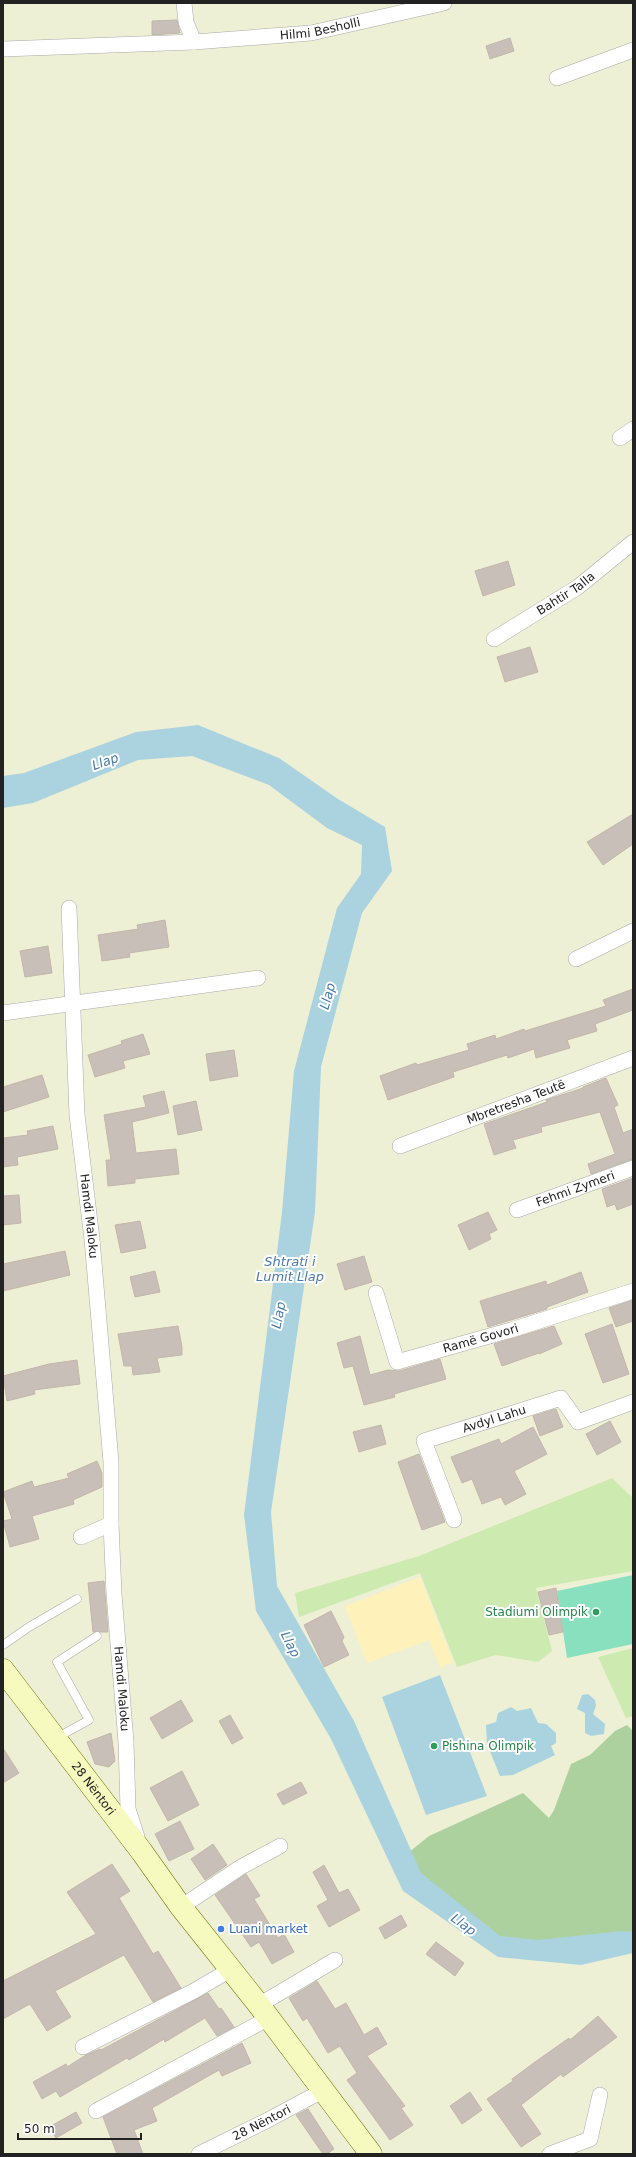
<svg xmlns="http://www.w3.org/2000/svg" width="636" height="2157" font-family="'DejaVu Sans',sans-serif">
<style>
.farmland{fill:#eef0d5}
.grass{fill:#cdebb0}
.forest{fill:#add19e}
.sand{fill:#fff1ba}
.pitch{fill:#88e0be}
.water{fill:#aad3df}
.building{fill:#c7bfb8;stroke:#c4b6ab}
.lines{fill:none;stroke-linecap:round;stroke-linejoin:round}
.service-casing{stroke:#a9a9a9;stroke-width:9}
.minor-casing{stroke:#a9a9a9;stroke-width:16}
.secondary-casing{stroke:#707d05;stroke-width:23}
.service{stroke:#fff;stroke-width:8}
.minor{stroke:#fff;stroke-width:15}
.secondary{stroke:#f7fabf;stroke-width:22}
.leisure-dot{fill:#2e9e5b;stroke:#fff;stroke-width:1.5}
.shop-dot{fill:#3f7fe0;stroke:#fff;stroke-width:1.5}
.labels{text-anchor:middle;stroke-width:4;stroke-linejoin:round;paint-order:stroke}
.street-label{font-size:12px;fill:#222;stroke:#fff}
.leisure-label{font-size:12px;fill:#27864d;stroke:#fff;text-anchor:end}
.shop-label{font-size:12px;fill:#366cbe;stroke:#fff;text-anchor:start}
.water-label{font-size:13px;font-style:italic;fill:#4a7aab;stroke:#fff}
</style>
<rect width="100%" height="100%" fill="#f2efe9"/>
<!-- farmland -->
<rect class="farmland" x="3" y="3" width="630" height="2151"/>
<!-- grass -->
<g class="grass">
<polygon points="612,1478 633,1498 633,1571 536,1588 552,1651 538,1662 496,1655 457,1667 420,1573 299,1617 295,1593 419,1556"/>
<polygon points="633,1648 633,1716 626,1718 598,1657"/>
</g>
<!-- forest -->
<polygon class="forest" points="627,1725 633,1731 633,1943 501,1945 414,1883 403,1857 429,1836 523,1793 549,1818 554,1810 571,1764 590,1755 615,1731"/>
<!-- sand -->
<polygon class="sand" points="420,1577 453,1662 440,1667 429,1640 367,1663 345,1606"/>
<!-- pitch -->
<polygon class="pitch" points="633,1575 633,1644 567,1658 557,1591"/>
<!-- water -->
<g class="water">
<polygon points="198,725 279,758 338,799 385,827 392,871 362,913 321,1067 315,1212 271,1512 277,1586 354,1721 421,1873 500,1936 538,1940 622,1931 633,1932 633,1953 581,1965 498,1957 403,1891 331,1739 256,1611 244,1515 282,1212 294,1071 337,908 361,874 362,845 327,828 269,785 192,756 138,760 33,803 3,808 3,776 24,773 136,732"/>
<polygon points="440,1675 487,1796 426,1815 382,1697"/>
<polygon points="588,1694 595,1700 596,1706 593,1714 605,1724 604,1734 591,1736 585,1733 585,1713 577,1709 582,1695"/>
<polygon points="511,1707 517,1711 531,1708 538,1723 546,1724 556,1733 556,1743 551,1746 555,1755 513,1775 500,1776 487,1744 486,1725 496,1722 498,1713"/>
</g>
<!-- building -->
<g class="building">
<polygon points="177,20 180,33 152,35 152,21"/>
<polygon points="510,38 514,51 490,59 486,46"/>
<polygon points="508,561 515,585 483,596 475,571"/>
<polygon points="530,647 538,672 505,682 497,657"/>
<polygon points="633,814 633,844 603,865 587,842"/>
<polygon points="165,920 169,947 129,953 130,957 102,961 98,935 138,929 137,925"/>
<polygon points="48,946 52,973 25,977 20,951"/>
<polygon points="633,989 633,1010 595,1024 597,1031 567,1040 570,1048 536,1058 534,1049 508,1058 507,1055 453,1072 454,1077 388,1100 380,1076 416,1063 417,1065 469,1050 467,1044 495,1035 496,1039 524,1029 525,1031 606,1006 603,1000"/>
<polygon points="143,1034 150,1054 123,1061 125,1068 95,1077 88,1055 122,1044 121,1041"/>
<polygon points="234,1050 238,1076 210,1081 206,1054"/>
<polygon points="42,1075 49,1097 3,1112 3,1087"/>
<polygon points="606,1078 618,1105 614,1107 623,1133 633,1129 633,1159 591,1174 588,1164 615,1154 600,1112 541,1127 542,1132 513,1140 516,1148 494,1155 484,1124 547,1102 546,1100 583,1088 583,1087"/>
<polygon points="164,1091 169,1113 132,1122 136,1153 176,1149 179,1174 135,1179 135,1183 108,1186 106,1160 111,1160 104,1115 146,1107 143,1096"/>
<polygon points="196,1101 202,1130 178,1135 173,1106"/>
<polygon points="53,1126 58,1149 17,1157 18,1165 3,1167 3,1138 28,1135 27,1131"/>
<polygon points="633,1178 633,1204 617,1210 615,1204 607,1207 602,1189"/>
<polygon points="19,1195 21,1223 3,1225 3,1196"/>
<polygon points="488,1212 497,1230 489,1234 491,1239 469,1250 458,1225"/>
<polygon points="140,1221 146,1248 121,1253 115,1225"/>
<polygon points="65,1251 70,1275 3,1291 3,1264"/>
<polygon points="364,1256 372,1282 345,1290 337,1264"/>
<polygon points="155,1271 160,1292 135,1297 130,1277"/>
<polygon points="581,1272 588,1292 547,1307 547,1309 488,1327 480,1301 546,1281 547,1285"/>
<polygon points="633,1300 633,1321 616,1327 609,1308"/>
<polygon points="612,1324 629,1374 603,1383 585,1334"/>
<polygon points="178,1326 182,1347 182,1355 157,1358 160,1372 133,1375 132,1366 124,1366 118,1334"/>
<polygon points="554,1326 562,1344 539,1354 539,1353 502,1366 494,1344"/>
<polygon points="360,1336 370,1375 388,1370 399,1371 440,1359 446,1379 394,1394 395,1397 364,1405 353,1366 344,1368 337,1343"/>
<polygon points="77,1360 80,1384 34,1390 35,1394 7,1401 3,1376 49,1364"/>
<polygon points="556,1409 563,1427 540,1436 533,1416"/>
<polygon points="610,1421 621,1442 597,1455 586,1434"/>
<polygon points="381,1425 386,1444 359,1452 353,1432"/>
<polygon points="533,1427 547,1454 514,1471 526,1494 505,1505 501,1497 482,1504 472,1479 462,1483 451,1457 499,1439 501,1444"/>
<polygon points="419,1454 445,1522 422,1530 398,1462"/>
<polygon points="97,1461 102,1473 102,1487 73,1500 74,1504 32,1516 39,1539 10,1547 3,1521 12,1519 3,1492 32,1481 34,1487 69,1478 67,1474"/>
<polygon points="104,1581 108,1632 93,1632 88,1583"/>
<polygon points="556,1588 563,1632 549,1635 538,1592"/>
<polygon points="331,1611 344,1637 342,1641 349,1655 324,1667 304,1625"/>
<polygon points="181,1700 193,1721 162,1739 150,1718"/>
<polygon points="230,1715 243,1738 232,1744 219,1721"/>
<polygon points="111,1733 115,1761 109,1767 95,1764 87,1742"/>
<polygon points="3,1748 19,1773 3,1783"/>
<polygon points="182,1771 199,1805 168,1821 150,1788"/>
<polygon points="301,1782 307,1793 283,1805 277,1794"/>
<polygon points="180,1821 194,1849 169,1861 155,1834"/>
<polygon points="213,1844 227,1865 205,1880 191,1859"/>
<polygon points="112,1864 130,1891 119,1898 153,1954 158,1951 181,1988 153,2002 124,1955 55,1991 71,2017 47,2031 30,2004 3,2019 3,1981 96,1934 67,1892"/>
<polygon points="324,1865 339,1893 348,1889 360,1910 329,1927 317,1906 328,1900 313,1872"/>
<polygon points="246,1874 260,1896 254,1899 278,1938 284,1934 294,1952 272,1964 259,1942 251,1947 215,1895"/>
<polygon points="401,1915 407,1926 385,1939 379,1928"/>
<polygon points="436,1942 464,1963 455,1976 426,1954"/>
<polygon points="317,1981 335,2009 346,2003 364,2035 377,2027 387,2044 367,2056 405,2106 401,2108 413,2125 390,2140 347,2080 357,2073 340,2046 328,2053 307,2018 303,2021 289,1998"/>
<polygon points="208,1993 219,2009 221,2008 234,2027 217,2036 205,2018 165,2042 164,2039 129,2060 127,2058 60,2097 56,2091 42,2099 33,2082 66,2064 67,2067 86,2055 100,2049 101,2050"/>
<polygon points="598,2016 617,2037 563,2077 561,2074 521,2105 541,2134 521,2147 487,2099 513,2081 512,2079 535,2062 569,2038 570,2040"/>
<polygon points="242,2043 251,2063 222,2076 219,2070 152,2108 157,2121 134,2130 143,2154 117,2154 103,2117"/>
<polygon points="470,2092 482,2110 462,2124 450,2106"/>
<polygon points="308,2109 334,2149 327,2154 323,2154 296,2115"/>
<polygon points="76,2112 82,2123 56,2138 49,2127"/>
</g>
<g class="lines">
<!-- service casing -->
<g class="service-casing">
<g id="service">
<polyline points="3,1645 29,1627 77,1599"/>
<polyline points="56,1738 89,1720 57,1662 97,1636"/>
</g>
</g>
<!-- minor casing -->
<g class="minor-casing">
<g id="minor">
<polyline points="184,3 186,22 194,42"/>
<path id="s1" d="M 3,49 L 194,42 L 311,33 L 444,3"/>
<polyline points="557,78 633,50"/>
<polyline points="620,438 633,429"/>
<path id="s2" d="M 494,639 L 578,587 L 633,542"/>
<path id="s3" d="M 69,908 L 77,1115 L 92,1239 L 111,1462 L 111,1524 L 114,1594 L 126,1742 L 128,1809 L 137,1837"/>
<polyline points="576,959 633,931"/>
<polyline points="3,1013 258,978"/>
<path id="s4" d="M 400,1146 L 633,1058"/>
<path id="s5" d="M 517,1210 L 633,1168"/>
<path id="s6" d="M 376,1293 L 397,1362 L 511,1330 L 633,1291"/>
<path id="s7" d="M 454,1520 L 424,1441 L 561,1398 L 578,1422 L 633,1402"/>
<polyline points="81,1537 111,1524"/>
<polyline points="181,1907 241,1867 280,1846"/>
<polyline points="259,2005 335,1960"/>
<polyline points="83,2047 194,1991 230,1970"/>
<polyline points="96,2111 269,2018"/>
<path id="s8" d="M 199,2154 L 266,2121 L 324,2090"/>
<polyline points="550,2154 590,2139 600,2095"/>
</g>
</g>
<!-- secondary casing -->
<g class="secondary-casing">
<g id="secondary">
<path id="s9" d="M 3,1670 L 142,1852 L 181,1907 L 259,2005 L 371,2154"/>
</g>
</g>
<!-- service -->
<use href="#service" class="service"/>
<!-- minor -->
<use href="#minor" class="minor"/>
<!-- secondary -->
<use href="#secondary" class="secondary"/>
</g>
<!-- markers -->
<g class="leisure-dot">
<circle cx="596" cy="1612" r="4"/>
<circle cx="434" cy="1746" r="4"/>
</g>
<circle class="shop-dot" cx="221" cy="1929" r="4"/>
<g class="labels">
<!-- street labels -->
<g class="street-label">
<text dy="4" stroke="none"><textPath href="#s1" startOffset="318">Hilmi Besholli</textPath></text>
<text dy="4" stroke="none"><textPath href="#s2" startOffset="85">Bahtir Talla</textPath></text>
<text dy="4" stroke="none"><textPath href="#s4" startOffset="124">Mbretresha Teutë</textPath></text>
<text dy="4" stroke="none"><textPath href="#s5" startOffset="62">Fehmi Zymeri</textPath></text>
<text dy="4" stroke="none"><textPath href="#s3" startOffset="309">Hamdi Maloku</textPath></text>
<text dy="4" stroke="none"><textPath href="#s6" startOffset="159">Ramë Govori</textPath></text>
<text dy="4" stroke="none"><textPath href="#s7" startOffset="158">Avdyl Lahu</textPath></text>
<text dy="4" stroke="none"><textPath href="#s3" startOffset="783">Hamdi Maloku</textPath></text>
<text dy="4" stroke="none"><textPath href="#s9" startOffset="149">28 Nëntori</textPath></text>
<text dy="4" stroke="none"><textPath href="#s8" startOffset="70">28 Nëntori</textPath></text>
</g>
<!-- leisure labels -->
<g class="leisure-label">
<text x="588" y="1616">Stadiumi Olimpik</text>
<text x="442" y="1750" text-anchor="start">Pishina Olimpik</text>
</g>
<!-- shop labels -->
<g class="shop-label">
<text x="229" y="1933">Luani market</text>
</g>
<!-- water labels -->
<g class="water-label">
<text transform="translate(105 761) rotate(-20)" y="5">Llap</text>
<text transform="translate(327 996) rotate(-75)" y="5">Llap</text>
<text x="290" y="1266">Shtrati i<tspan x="290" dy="15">Lumit Llap</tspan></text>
<text transform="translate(278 1315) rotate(-79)" y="5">Llap</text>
<text transform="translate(291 1644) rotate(63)" y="5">Llap</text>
<text transform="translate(464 1924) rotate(36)" y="5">Llap</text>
</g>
</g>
<!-- border -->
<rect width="636" height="2157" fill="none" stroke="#222222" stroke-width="8"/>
<!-- scale -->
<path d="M18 2133v6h123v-6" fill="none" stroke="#222222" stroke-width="2"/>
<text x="24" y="2133" font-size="12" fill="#222222" stroke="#ffffff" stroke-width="3" paint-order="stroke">50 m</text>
</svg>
